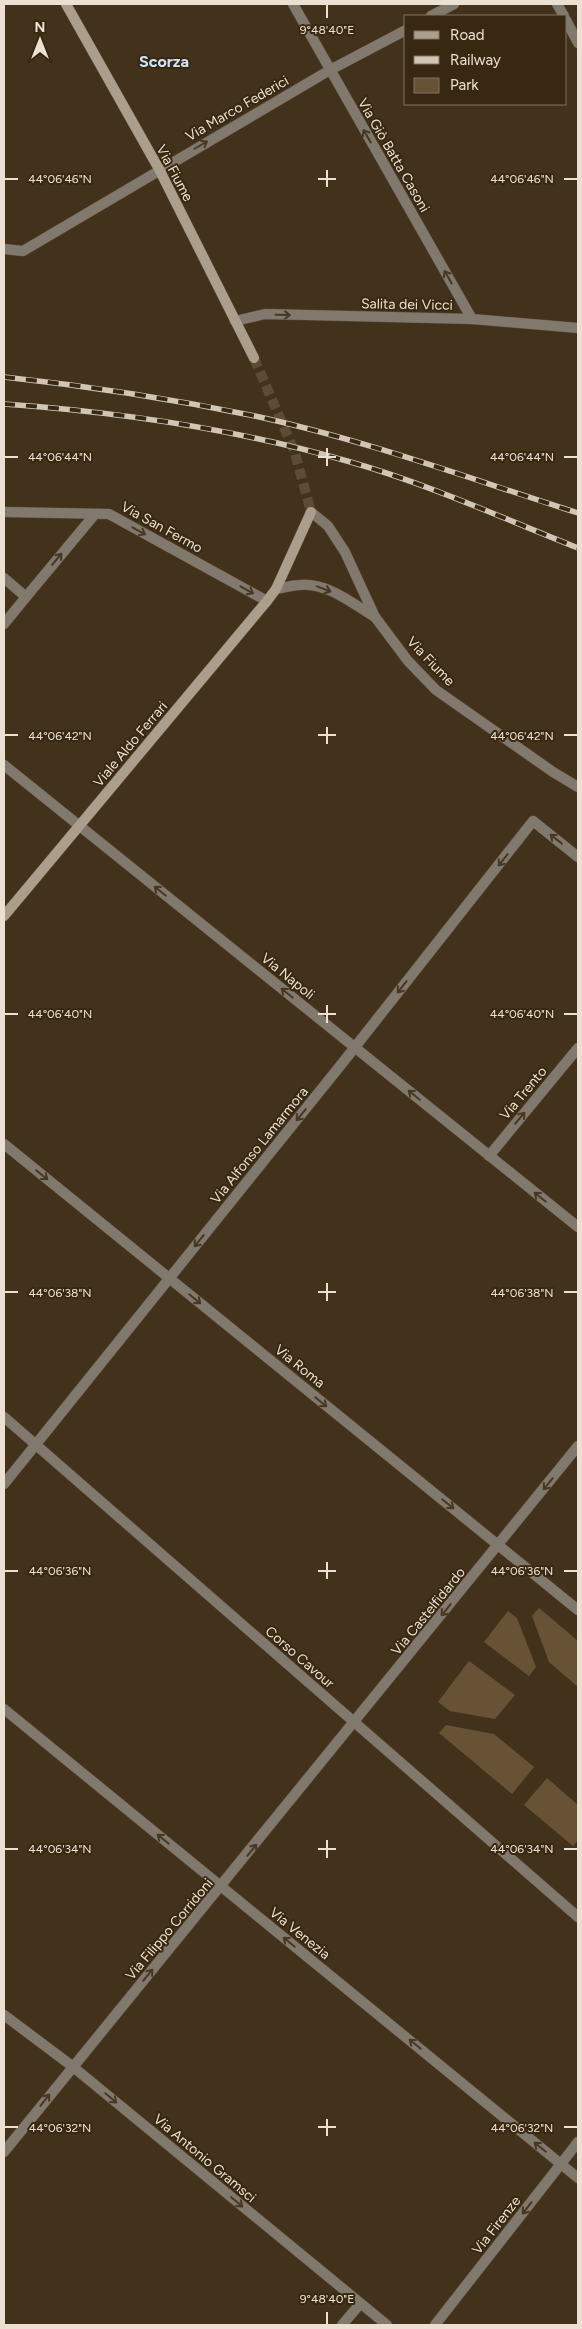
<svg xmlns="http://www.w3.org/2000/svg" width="582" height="2329" font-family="Figtree,sans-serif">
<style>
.green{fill:#685236}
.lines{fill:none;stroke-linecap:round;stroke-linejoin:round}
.secondary-tunnel{stroke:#5c4c36;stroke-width:10;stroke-dasharray:10 5;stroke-linecap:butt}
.pedestrian-casing{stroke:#5e4e38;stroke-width:11}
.minor-casing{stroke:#5e4e38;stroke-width:11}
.tertiary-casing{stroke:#5e4e38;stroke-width:11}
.secondary-casing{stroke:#5e4e38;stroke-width:11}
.pedestrian{stroke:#81796e;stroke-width:10}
.minor{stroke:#81796e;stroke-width:10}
.tertiary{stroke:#81796e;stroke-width:10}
.secondary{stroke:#ac9e8d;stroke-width:10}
.rail-casing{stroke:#d1c6b6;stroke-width:5.5}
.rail{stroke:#382811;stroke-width:4;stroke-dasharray:11;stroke-linecap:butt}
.oneway{stroke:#473824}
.ticks{fill:none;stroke:#ebe0d2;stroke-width:2}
.labels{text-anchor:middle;stroke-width:4;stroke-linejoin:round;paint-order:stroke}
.street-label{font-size:14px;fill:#ebe0d2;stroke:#382811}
.quarter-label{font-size:16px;font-weight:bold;fill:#cfe5fd;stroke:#382811}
.ticks-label{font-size:12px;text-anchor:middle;fill:#ebe0d2;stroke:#382811;stroke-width:4;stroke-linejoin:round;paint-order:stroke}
</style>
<rect width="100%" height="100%" fill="#43321b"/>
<!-- green -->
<g class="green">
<polygon points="539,1608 578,1641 578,1687 549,1662 532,1616"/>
<polygon points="508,1611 517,1618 536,1667 529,1676 484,1642"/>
<polygon points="469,1661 515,1695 495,1719 450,1711 438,1702"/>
<polygon points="446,1725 494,1734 534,1767 512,1794 439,1733"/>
<polygon points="547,1778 578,1805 578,1840 573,1846 524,1805"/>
</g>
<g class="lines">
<!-- secondary-tunnel -->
<polyline class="secondary-tunnel" points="254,358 295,453 311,512"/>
<!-- pedestrian casing -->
<g class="pedestrian-casing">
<polyline id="pedestrian" points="498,1545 578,1610"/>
</g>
<!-- minor casing -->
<g class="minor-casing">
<g id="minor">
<polyline points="293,4 472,319"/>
<polyline points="557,4 564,16"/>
<polyline points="431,16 454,4"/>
<polyline points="566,20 578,43"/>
<polyline points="4,249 23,251 330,70 406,30"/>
<polyline points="235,321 265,314 472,319 578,328"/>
<polyline points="4,512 109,514 267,601"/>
<polyline points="4,578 26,597 4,624"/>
<polyline points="26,597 95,514"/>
<polyline points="4,765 578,1227"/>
<polyline points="4,1144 498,1545"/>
<polyline points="489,1156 578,1048"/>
<polyline points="4,1417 578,1917"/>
<polyline points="4,1484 344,1061 533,821 578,857"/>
<polyline points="4,1709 578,2178"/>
<polyline points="4,2015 72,2066 387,2325"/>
<polyline points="4,2152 578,1446"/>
<polyline points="342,2325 360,2304"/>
<polyline points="435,2325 578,2142"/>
</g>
</g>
<!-- tertiary casing -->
<g class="tertiary-casing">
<g id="tertiary">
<polyline points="311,512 328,526 345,552 375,617 408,661 436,690 553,772 578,787"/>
<path d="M 276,589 C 284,588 292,585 300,585 C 327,582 353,604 375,617"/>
</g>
</g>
<!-- secondary casing -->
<g class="secondary-casing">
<g id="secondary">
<polyline points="66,4 159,169 254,358"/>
<polyline points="4,916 267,601 276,589 311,512"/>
</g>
</g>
<!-- pedestrian -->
<use href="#pedestrian" class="pedestrian"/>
<!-- minor -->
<use href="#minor" class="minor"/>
<!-- tertiary -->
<use href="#tertiary" class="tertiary"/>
<!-- secondary -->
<use href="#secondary" class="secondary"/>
<!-- rail casing -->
<g class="rail-casing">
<g id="rail">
<path d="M 4,377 C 88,386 172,399 255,416 C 365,440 471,479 578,513"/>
<path d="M 4,404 C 120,412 235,429 347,461 C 426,483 502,518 578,548"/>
</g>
</g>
<!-- rail -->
<use href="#rail" class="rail"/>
</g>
<!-- one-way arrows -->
<defs><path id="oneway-shaft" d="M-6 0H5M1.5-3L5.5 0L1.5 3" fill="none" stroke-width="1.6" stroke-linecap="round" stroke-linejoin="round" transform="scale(1.25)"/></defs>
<g class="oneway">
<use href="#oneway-shaft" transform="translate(367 136) rotate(-120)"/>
<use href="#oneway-shaft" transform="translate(201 145) rotate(-30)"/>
<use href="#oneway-shaft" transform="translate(448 277) rotate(-120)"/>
<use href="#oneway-shaft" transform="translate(283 315) rotate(1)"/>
<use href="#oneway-shaft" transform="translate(139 531) rotate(29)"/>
<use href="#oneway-shaft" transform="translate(57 559) rotate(-50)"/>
<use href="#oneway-shaft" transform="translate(324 589) rotate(21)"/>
<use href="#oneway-shaft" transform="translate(247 590) rotate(29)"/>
<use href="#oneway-shaft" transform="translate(556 839) rotate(-142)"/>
<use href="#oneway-shaft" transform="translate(503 860) rotate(128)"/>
<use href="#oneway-shaft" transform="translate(160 891) rotate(-141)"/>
<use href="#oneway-shaft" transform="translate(402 987) rotate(128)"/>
<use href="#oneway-shaft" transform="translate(287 993) rotate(-141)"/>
<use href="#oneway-shaft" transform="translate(414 1095) rotate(-141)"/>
<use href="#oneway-shaft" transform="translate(301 1115) rotate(129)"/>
<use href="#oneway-shaft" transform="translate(520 1118) rotate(-50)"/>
<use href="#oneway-shaft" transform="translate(42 1175) rotate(39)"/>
<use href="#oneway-shaft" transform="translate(540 1197) rotate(-141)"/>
<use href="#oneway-shaft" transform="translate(199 1241) rotate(129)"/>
<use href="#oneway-shaft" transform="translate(195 1299) rotate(39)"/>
<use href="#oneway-shaft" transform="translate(321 1402) rotate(39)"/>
<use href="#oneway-shaft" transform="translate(548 1484) rotate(129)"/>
<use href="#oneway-shaft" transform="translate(448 1504) rotate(39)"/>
<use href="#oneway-shaft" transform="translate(446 1610) rotate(129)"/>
<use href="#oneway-shaft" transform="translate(163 1839) rotate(-141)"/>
<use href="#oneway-shaft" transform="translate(252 1850) rotate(-51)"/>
<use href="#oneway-shaft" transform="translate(289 1942) rotate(-141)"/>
<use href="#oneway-shaft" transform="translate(148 1975) rotate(-50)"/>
<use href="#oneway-shaft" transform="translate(415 2044) rotate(-141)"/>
<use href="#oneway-shaft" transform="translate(111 2098) rotate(40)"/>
<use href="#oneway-shaft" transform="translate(45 2100) rotate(-52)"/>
<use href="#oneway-shaft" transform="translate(540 2147) rotate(-141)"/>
<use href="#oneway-shaft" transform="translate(237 2202) rotate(40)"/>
<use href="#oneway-shaft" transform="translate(527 2208) rotate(128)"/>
</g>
<!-- ticks -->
<path class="ticks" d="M 327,5 L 327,18M 327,170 L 327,187M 5,179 L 18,179M 318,179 L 336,179M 564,179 L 577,179M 327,448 L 327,466M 5,457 L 18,457M 318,457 L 336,457M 564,457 L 577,457M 327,727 L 327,744M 5,735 L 18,735M 318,735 L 336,735M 564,735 L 577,735M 327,1005 L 327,1023M 5,1014 L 18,1014M 318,1014 L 336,1014M 564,1014 L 577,1014M 327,1283 L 327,1301M 5,1292 L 18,1292M 318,1292 L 336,1292M 564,1292 L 577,1292M 327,1562 L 327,1579M 5,1571 L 18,1571M 318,1571 L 336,1571M 564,1571 L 577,1571M 327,1840 L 327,1858M 5,1849 L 18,1849M 318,1849 L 336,1849M 564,1849 L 577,1849M 327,2119 L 327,2136M 5,2127 L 18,2127M 318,2127 L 336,2127M 564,2127 L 577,2127M 327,2312 L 327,2324"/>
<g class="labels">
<!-- street labels -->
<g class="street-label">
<text transform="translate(237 108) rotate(-30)" y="5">Via Marco Federici</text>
<text transform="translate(394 155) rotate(60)" y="5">Via Giò Batta Casoni</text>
<text transform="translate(175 173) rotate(62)" y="5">Via Fiume</text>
<text transform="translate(407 304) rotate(1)" y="5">Salita dei Vicci</text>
<text transform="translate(162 527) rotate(29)" y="5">Via San Fermo</text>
<text transform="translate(431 661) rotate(46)" y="5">Via Fiume</text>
<text transform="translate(130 744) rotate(-50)" y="5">Viale Aldo Ferrari</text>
<text transform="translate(288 976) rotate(39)" y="5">Via Napoli</text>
<text transform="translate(523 1093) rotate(-50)" y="5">Via Trento</text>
<text transform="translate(259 1145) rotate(-51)" y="5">Via Alfonso Lamarmora</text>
<text transform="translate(300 1366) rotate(39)" y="5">Via Roma</text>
<text transform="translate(428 1611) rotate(-51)" y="5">Via Castelfidardo</text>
<text transform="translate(300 1657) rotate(41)" y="5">Corso Cavour</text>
<text transform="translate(169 1929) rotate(-50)" y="5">Via Filippo Corridoni</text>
<text transform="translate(300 1933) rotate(39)" y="5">Via Venezia</text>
<text transform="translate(205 2158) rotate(40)" y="5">Via Antonio Gramsci</text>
<text transform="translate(496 2225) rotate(-52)" y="5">Via Firenze</text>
</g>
<!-- quarter labels -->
<g class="quarter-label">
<text x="164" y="67">Scorza</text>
</g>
</g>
<g class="ticks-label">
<text x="327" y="34">9°48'40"E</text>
<text x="60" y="183">44°06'46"N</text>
<text x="522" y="183">44°06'46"N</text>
<text x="60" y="461">44°06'44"N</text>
<text x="522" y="461">44°06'44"N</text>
<text x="60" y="740">44°06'42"N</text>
<text x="522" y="740">44°06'42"N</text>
<text x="60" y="1018">44°06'40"N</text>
<text x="522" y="1018">44°06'40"N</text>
<text x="60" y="1297">44°06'38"N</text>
<text x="522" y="1297">44°06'38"N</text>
<text x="60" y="1575">44°06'36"N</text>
<text x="522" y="1575">44°06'36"N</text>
<text x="60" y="1853">44°06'34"N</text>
<text x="522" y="1853">44°06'34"N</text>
<text x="60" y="2132">44°06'32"N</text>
<text x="522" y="2132">44°06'32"N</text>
<text x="327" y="2303">9°48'40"E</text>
</g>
<!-- border -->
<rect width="582" height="2329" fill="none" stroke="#ebe0d2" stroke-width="10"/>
<!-- legend -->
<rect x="404" y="15" width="162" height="90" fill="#382811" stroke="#80725e"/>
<rect x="414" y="31" width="25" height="8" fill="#ac9e8d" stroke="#80725e"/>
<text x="450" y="40" font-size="15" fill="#ebe0d2">Road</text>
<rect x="414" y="56" width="25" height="8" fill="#d1c6b6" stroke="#80725e"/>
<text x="450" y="65" font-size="15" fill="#ebe0d2">Railway</text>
<rect x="414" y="78" width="25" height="15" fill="#685236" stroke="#80725e"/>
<text x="450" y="90" font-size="15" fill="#ebe0d2">Park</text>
<!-- north arrow -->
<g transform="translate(40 40)" stroke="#382811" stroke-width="4" paint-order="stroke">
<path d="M0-4L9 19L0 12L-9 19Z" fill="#ebe0d2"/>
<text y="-8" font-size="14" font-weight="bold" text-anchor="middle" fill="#ebe0d2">N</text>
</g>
</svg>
